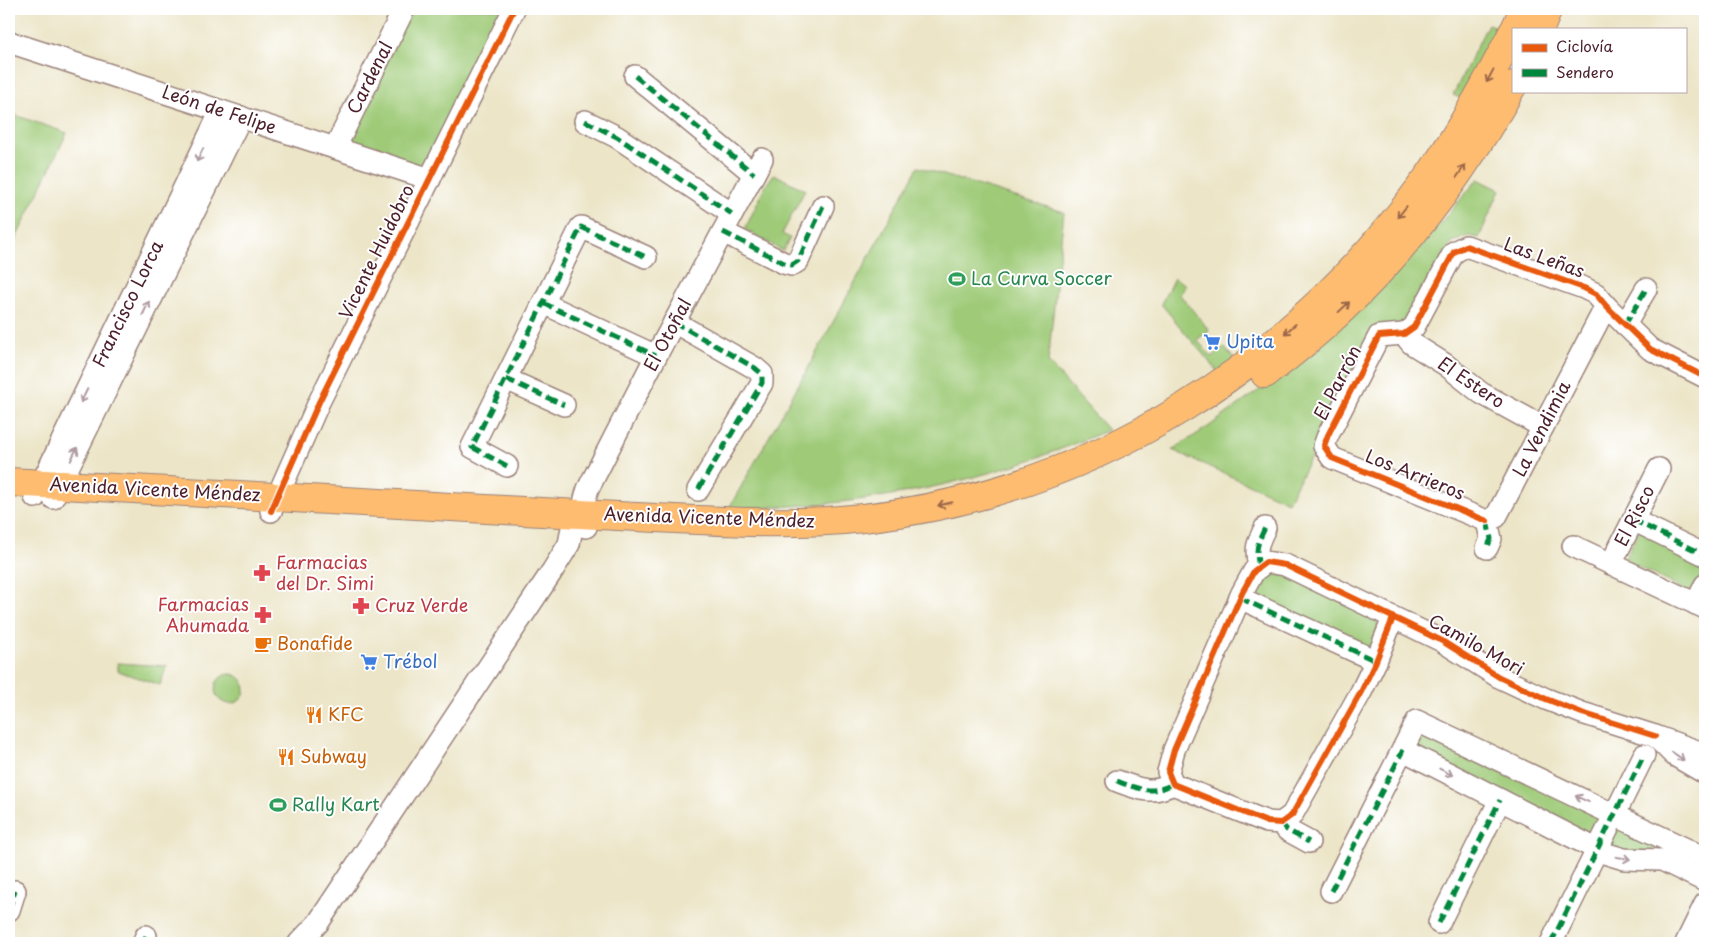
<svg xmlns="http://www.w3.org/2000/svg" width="1714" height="952" font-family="'Playpen Sans',sans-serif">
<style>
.green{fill:#9fcb78;stroke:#747552}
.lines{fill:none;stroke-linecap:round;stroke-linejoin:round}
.minor-casing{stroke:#9b827a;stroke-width:24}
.major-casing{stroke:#9b827a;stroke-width:30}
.minor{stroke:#fff;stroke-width:21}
.major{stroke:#fdbc70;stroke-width:28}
.quiet{stroke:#00873e;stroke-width:5;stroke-dasharray:10 5;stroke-linecap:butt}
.cycleway-casing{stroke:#fff;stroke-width:9}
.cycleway{stroke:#e8590c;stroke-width:6}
.oneway{stroke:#9b664a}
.oneway2{stroke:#ae9aa0}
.labels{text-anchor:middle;stroke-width:4;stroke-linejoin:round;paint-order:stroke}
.street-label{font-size:18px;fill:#4a1f2b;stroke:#fff}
.leisure-label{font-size:18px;fill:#27864d;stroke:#fff;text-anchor:start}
.shop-label{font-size:18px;fill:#366cbe;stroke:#fff;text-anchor:start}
.health-label{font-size:18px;fill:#be3a42;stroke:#fff;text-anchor:start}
.food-label{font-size:18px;fill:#c56008;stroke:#fff;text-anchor:start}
</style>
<rect width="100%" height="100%" fill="#fff"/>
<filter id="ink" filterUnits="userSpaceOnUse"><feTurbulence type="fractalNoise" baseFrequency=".02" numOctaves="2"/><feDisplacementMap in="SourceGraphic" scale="10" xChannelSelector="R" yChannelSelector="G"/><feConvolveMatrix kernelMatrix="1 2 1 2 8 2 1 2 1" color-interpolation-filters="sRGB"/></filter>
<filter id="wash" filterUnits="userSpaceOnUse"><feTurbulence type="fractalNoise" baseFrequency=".0096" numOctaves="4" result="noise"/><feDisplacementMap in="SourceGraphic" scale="20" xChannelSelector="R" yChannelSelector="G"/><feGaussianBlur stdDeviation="1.12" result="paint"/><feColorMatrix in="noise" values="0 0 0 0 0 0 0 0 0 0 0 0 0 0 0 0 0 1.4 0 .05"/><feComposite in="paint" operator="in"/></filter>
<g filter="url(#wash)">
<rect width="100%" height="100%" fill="#ece5c8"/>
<!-- green -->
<g class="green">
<polygon points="413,9 505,9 426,168 347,142"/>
<polygon points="1488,24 1499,28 1463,99 1453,95"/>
<polygon points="9,113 67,133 9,253"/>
<path d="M 918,167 L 1064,212 L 1048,362 L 1108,430 C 983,484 864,508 729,508 L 809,366 Z"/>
<polygon points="774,174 805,190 782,234 790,238 783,251 745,229 766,185"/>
<polygon points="1478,179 1500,190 1479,238 1469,236 1452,242 1410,320 1398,327 1376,329 1288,502 1172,450 1208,427 1276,378 1378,291 1413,255"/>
<polygon points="1174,278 1186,285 1180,295 1209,330 1197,340 1212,357 1224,347 1234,359 1218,372 1161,304"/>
<polygon points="1640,528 1705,560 1705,566 1692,594 1624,560"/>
<polygon points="1275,571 1369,614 1378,622 1377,644 1371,649 1255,597 1253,585 1261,573"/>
<polygon points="118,663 167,666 160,685 118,671"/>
<circle cx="230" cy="689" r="15"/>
<polygon points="1424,733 1657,841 1652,852 1619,852 1415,748"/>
</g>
</g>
<g filter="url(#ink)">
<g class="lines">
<!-- minor casing -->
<g class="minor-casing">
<g id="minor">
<polyline points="9,42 430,179"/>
<polyline points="635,76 754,174"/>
<polyline points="585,121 617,137 732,214"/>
<polyline points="335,148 404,9"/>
<polyline points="723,232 784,263 792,265 798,261 823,206"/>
<polyline points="543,303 656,356"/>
<polyline points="674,322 755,368 762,374 762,383 698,490"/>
<polyline points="1625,325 1646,289"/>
<polyline points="1404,334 1411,343 1446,365 1481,393 1543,427"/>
<polyline points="506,379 564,405"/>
<polyline points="507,466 472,447 581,227 646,257"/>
<polyline points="35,497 221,111"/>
<polyline points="53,498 241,117"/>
<polyline points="271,511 319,402 514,9"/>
<polyline points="1633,520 1705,555"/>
<polyline points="1487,521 1332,458 1324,446 1328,435 1379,336 1404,334 1414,327 1454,252 1466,246 1584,288 1596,294 1606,306 1650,349 1705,377"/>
<polyline points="1487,521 1496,517 1606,306"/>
<polyline points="1487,521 1491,539 1487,548"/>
<path d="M 586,527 C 582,513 583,503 588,489 L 656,356 L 762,159"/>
<polyline points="1573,546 1705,608"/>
<polyline points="1611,564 1659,469"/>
<path d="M 1259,567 C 1255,549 1257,544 1265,528"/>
<polyline points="1240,598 1376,661"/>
<polyline points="1696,604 1705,585"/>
<polyline points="1393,618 1376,661 1361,692 1292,815 1281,823 1267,822 1173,784 1168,772 1174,750 1242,593 1254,571 1266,562 1285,565 1442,641 1499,677 1546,699 1582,713 1655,736"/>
<polyline points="1403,750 1604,853 1624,859 1662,860 1705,881"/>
<polyline points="1705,754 1655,736 1674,755 1705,773"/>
<path d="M 1117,781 C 1138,789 1152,795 1173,784"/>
<polyline points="1281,823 1287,830 1309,842"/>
<polyline points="1331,891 1417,721 1705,858"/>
<polyline points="9,910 15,891"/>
<polyline points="1439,923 1500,800"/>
<polyline points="143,943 146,936"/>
<polyline points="299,943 318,923 551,573 569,544 572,528 583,514"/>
<polyline points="1551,943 1644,755"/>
<polyline points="1686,943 1705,904"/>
</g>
</g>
<!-- major casing -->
<g class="major-casing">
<g id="major">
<polyline points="1515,29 1524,9"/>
<polyline points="1540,29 1548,9"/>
<path d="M 1265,374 C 1370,297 1450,198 1513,85"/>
<path d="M 9,482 C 174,490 339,500 504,510 C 561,513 618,516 675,519 C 738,522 801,525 863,518 C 1099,491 1294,364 1431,173 C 1462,128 1488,81 1513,32"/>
</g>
</g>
<!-- minor -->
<use href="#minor" class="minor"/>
<!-- major -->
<use href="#major" class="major"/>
<!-- quiet -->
<g class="quiet">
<polyline points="635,76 754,174"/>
<polyline points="585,121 617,137 732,214"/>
<polyline points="723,232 784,263 792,265 798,261 823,206"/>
<polyline points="543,303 656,356"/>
<polyline points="674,322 755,368 762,374 762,383 698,490"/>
<polyline points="1625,325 1646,289"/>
<polyline points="506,379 564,405"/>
<polyline points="507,466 472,447 581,227 646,257"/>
<polyline points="1633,520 1705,555"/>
<polyline points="1487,521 1491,539 1487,548"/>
<path d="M 1259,567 C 1255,549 1257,544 1265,528"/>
<polyline points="1240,598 1376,661"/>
<path d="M 1117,781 C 1138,789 1152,795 1173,784"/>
<polyline points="1281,823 1287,830 1309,842"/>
<polyline points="1331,891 1403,750"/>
<polyline points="9,910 15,891"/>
<polyline points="1439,923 1500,800"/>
<polyline points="143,943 146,936"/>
<polyline points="1551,943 1644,755"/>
</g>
<!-- cycleway casing -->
<g class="cycleway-casing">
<g id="cycleway">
<polyline points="271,511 319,402 514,9"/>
<polyline points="1487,521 1332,458 1324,446 1328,435 1379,336 1404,334 1414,327 1454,252 1466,246 1584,288 1596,294 1606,306 1650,349 1705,377"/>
<polyline points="1393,618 1376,661 1361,692 1292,815 1281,823 1267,822 1173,784 1168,772 1174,750 1242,593 1254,571 1266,562 1285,565 1442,641 1499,677 1546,699 1582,713 1655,736"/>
</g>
</g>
<!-- cycleway -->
<use href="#cycleway" class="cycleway"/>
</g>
<!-- one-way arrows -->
<defs><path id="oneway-shaft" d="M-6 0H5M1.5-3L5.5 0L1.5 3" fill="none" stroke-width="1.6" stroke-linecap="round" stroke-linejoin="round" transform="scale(1.25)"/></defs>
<g class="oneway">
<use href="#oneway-shaft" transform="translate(1490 76) rotate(118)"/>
<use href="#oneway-shaft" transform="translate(1461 171) rotate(-56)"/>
<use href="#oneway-shaft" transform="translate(1402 212) rotate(129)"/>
<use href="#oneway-shaft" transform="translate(1344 307) rotate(-43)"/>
<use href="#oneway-shaft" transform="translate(1290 329) rotate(139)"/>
<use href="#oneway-shaft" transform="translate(945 504) rotate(167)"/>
</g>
<g class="oneway2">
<use href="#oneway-shaft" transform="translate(200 155) rotate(116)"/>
<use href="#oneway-shaft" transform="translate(146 308) rotate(-64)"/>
<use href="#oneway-shaft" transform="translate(84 396) rotate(116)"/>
<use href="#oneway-shaft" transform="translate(74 454) rotate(-64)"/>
<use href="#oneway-shaft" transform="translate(1678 756) rotate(35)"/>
<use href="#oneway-shaft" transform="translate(1446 772) rotate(27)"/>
<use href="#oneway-shaft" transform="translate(1582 799) rotate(-155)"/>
<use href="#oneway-shaft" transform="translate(1623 858) rotate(10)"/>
</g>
</g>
<!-- icons -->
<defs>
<g id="stadium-bare" transform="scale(1.35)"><path d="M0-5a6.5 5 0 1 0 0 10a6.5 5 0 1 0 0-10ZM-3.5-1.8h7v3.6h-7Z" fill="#2e9e5b" stroke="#fff" stroke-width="2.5" paint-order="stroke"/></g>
<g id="supermarket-bare" transform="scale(1.35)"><path d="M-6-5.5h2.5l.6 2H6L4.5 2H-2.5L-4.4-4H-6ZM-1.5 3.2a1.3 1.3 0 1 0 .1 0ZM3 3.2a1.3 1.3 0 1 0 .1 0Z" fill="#3f7fe0" stroke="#fff" stroke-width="2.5" paint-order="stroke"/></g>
<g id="pharmacy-bare" transform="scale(1.35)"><path d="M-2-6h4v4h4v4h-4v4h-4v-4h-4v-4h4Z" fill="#e0444e" stroke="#fff" stroke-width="2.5" paint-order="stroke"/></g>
<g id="cafe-bare" transform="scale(1.35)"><path d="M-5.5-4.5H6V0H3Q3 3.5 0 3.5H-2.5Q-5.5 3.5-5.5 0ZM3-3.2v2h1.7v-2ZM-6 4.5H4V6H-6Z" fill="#e8710a" stroke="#fff" stroke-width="2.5" paint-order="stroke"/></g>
<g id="restaurant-bare" transform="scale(1.35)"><path d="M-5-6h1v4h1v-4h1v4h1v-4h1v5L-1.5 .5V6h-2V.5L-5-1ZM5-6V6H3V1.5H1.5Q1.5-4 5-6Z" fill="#e8710a" stroke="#fff" stroke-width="2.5" paint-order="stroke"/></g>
</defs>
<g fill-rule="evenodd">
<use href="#stadium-bare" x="957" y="279"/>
<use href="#supermarket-bare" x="1212" y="342"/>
<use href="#pharmacy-bare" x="262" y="573"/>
<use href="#pharmacy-bare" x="361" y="606"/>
<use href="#pharmacy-bare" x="263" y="615"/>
<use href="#cafe-bare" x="263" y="644"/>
<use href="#supermarket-bare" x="369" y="662"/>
<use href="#restaurant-bare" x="314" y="715"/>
<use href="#restaurant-bare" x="286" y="757"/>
<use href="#stadium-bare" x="278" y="805"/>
</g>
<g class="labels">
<!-- street labels -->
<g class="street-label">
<text transform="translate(370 78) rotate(-63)" y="6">Cardenal</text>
<text transform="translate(219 110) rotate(18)" y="6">León de Felipe</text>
<text transform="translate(377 252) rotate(-64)" y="6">Vicente Huidobro</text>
<text transform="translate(1544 258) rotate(20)" y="6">Las Leñas</text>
<text transform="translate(128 304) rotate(-64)" y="6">Francisco Lorca</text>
<text transform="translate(668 335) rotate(-62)" y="6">El Otoñal</text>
<text transform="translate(1338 383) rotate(-63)" y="6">El Parrón</text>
<text transform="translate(1471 383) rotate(34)" y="6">El Estero</text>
<text transform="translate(1542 429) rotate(-63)" y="6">La Vendimia</text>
<text transform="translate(1415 475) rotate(22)" y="6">Los Arrieros</text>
<text transform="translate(155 490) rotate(3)" y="6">Avenida Vicente Méndez</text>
<text transform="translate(1635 516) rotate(-63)" y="6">El Risco</text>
<text transform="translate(709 518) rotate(2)" y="6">Avenida Vicente Méndez</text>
<text transform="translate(1476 645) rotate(29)" y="6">Camilo Mori</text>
</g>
<!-- leisure labels -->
<g class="leisure-label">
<text x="971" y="285">La Curva Soccer</text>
<text x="292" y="811">Rally Kart</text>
</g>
<!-- shop labels -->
<g class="shop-label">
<text x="1226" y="348">Upita</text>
<text x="383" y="668">Trébol</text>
</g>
<!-- health labels -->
<g class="health-label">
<text x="276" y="569">Farmacias<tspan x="276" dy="21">del Dr. Simi</tspan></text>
<text x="249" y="611" text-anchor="end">Farmacias<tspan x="249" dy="21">Ahumada</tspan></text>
<text x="375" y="612">Cruz Verde</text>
</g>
<!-- food labels -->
<g class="food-label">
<text x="277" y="650">Bonafide</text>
<text x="328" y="721">KFC</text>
<text x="300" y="763">Subway</text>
</g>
</g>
<!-- margin -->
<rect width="1714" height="952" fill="none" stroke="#fff" stroke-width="30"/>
<!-- legend -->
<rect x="1512" y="28" width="175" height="65" fill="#ffffff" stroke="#b7a5aa"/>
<rect x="1522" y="44" width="25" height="8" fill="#e8590c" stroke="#b7a5aa"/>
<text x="1556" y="52" font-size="15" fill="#4a1f2b">Ciclovía</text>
<rect x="1522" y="69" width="25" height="8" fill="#00873e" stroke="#b7a5aa"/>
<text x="1556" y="78" font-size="15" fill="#4a1f2b">Sendero</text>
</svg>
